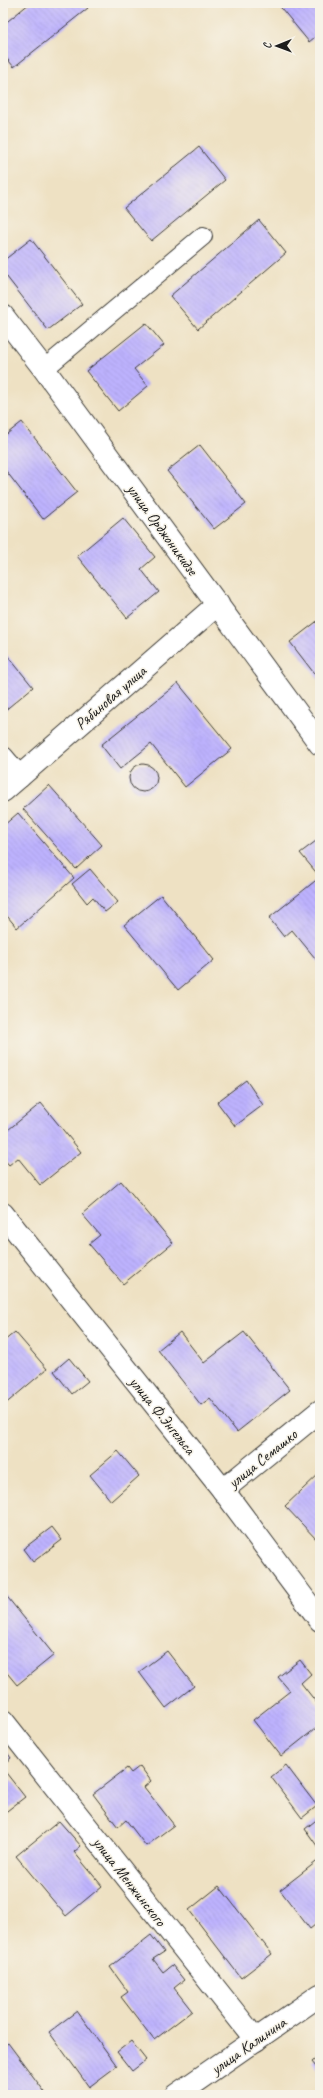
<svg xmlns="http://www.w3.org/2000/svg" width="323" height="2098" font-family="Caveat,sans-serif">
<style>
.building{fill:url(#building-back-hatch)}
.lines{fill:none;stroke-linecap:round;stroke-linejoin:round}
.lane-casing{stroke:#3c3a35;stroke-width:20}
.street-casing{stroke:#3c3a35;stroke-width:24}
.lane{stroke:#fff;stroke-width:18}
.street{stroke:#fff;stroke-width:22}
.labels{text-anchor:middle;stroke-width:3;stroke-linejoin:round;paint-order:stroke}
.street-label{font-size:16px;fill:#1c1c1c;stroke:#f7f3e8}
</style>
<defs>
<pattern id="building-back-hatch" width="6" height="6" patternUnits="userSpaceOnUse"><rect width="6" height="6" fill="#bdb2fe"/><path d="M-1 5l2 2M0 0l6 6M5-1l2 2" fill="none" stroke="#a298d9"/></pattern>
</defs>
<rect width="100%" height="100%" fill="#f7f3e8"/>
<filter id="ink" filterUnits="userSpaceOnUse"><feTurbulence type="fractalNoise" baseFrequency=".025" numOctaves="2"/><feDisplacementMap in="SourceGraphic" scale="8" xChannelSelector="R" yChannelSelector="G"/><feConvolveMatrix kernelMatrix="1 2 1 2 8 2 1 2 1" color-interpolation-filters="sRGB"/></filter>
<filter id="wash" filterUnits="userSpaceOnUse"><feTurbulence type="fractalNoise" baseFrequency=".012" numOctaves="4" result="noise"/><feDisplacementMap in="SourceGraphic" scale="16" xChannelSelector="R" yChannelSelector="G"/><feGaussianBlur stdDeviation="0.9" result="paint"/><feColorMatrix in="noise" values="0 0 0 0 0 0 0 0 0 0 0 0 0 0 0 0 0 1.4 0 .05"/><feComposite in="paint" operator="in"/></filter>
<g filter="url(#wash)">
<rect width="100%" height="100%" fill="#eee1c3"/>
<g id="blocks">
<!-- building -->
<g class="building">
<polygon points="30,3 84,3 88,8 14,67 3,54 3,25"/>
<polygon points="277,3 320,3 320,33 309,42"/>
<polygon points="199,147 225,180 151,241 124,208"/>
<polygon points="259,220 286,253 198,329 170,296"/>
<polygon points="31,239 82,304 48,330 3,272 3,261"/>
<polygon points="146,323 164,345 134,369 148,386 118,411 86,371"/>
<polygon points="22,422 77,492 43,519 3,467 3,437"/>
<polygon points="200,445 246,504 214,529 167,471"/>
<polygon points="123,518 155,557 141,569 159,592 127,618 77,556"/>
<polygon points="320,619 320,681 290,642"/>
<polygon points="3,650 33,687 3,712"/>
<polygon points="178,683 232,749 185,787 151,744 120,769 101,745"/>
<circle cx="143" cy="778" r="14"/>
<polygon points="49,785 102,845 76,869 23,809"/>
<polygon points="18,813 74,878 17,928 3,911 3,826"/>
<polygon points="320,838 320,964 292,930 284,937 269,918 320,877 300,853"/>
<polygon points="90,869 118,902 105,912 93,897 87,903 72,884"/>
<polygon points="161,895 214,960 178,990 124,925"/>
<polygon points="246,1080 263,1105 235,1126 217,1102"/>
<polygon points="41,1103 81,1152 40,1185 18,1158 9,1165 3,1158 3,1134"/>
<polygon points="121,1181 173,1243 123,1284 89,1244 100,1235 82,1214"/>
<polygon points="15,1332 47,1369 3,1406 3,1342"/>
<polygon points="180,1332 204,1363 244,1332 290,1390 237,1432 210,1398 201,1405 158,1350"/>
<polygon points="69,1358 88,1381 72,1394 54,1371"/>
<polygon points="118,1451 139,1476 111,1501 90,1475"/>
<polygon points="320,1473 320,1537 317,1540 285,1506"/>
<polygon points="52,1527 62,1540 33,1562 23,1549"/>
<polygon points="3,1593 4,1593 54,1655 17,1685 3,1668"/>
<polygon points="167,1651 194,1686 166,1708 139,1672"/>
<polygon points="300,1660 311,1674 301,1683 320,1707 320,1725 281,1756 253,1720 290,1691 278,1677"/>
<polygon points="3,1747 11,1758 3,1764"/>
<polygon points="286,1765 317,1806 302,1818 271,1777"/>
<polygon points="140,1766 151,1781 144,1787 174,1825 146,1846 126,1820 118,1827 93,1794 127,1768 131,1773"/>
<polygon points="3,1769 25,1797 3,1814"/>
<polygon points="320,1817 320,1850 305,1829"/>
<polygon points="59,1821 81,1846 74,1852 102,1886 66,1916 16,1856"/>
<polygon points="320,1859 320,1921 310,1929 280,1890"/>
<polygon points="219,1886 272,1954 241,1978 189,1910"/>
<polygon points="151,1935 164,1952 153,1959 163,1972 172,1965 184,1980 174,1988 192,2011 154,2040 121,1997 128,1992 110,1967"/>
<polygon points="77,2011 117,2066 89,2087 49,2032"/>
<polygon points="131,2041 146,2060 132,2071 117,2052"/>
<polygon points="8,2043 47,2095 3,2095 3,2047"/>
<polygon points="320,2055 320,2072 312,2062"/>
</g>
</g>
</g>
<g filter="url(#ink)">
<use href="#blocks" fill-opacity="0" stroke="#3c3a35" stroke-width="1"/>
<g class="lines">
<!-- lane casing -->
<g class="lane-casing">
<polyline id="lane" points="44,369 203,236"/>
</g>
<!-- street casing -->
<g class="street-casing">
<g id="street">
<polyline points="3,316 44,369 320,744"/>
<polyline points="3,758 19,777"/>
<polyline points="3,791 218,604"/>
<polyline points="3,1214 223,1490 320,1620"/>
<polyline points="223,1490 320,1411"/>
<polyline points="3,1721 256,2040"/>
<polyline points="176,2095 320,1995"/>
</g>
</g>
<!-- lane -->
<use href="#lane" class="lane"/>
<!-- street -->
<use href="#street" class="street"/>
</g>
</g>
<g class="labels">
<!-- street labels -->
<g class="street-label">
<text transform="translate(163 529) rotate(54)" y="6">улица Орджоникидзе</text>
<text transform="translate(110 697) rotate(-41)" y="6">Рябиновая улица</text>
<text transform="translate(163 1415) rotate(51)" y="6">улица Ф.Энгельса</text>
<text transform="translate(262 1458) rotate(-39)" y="6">улица Семашко</text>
<text transform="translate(130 1881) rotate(52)" y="6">улица Менжинского</text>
<text transform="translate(248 2045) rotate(-35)" y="6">улица Калинина</text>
</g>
</g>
<!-- margin -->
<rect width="323" height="2098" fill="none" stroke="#f7f3e8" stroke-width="16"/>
<!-- north arrow -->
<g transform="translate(277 46) rotate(269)" stroke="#f7f3e8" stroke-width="3" paint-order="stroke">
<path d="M0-3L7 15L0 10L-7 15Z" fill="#1c1c1c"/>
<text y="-6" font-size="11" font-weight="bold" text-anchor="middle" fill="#1c1c1c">С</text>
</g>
</svg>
